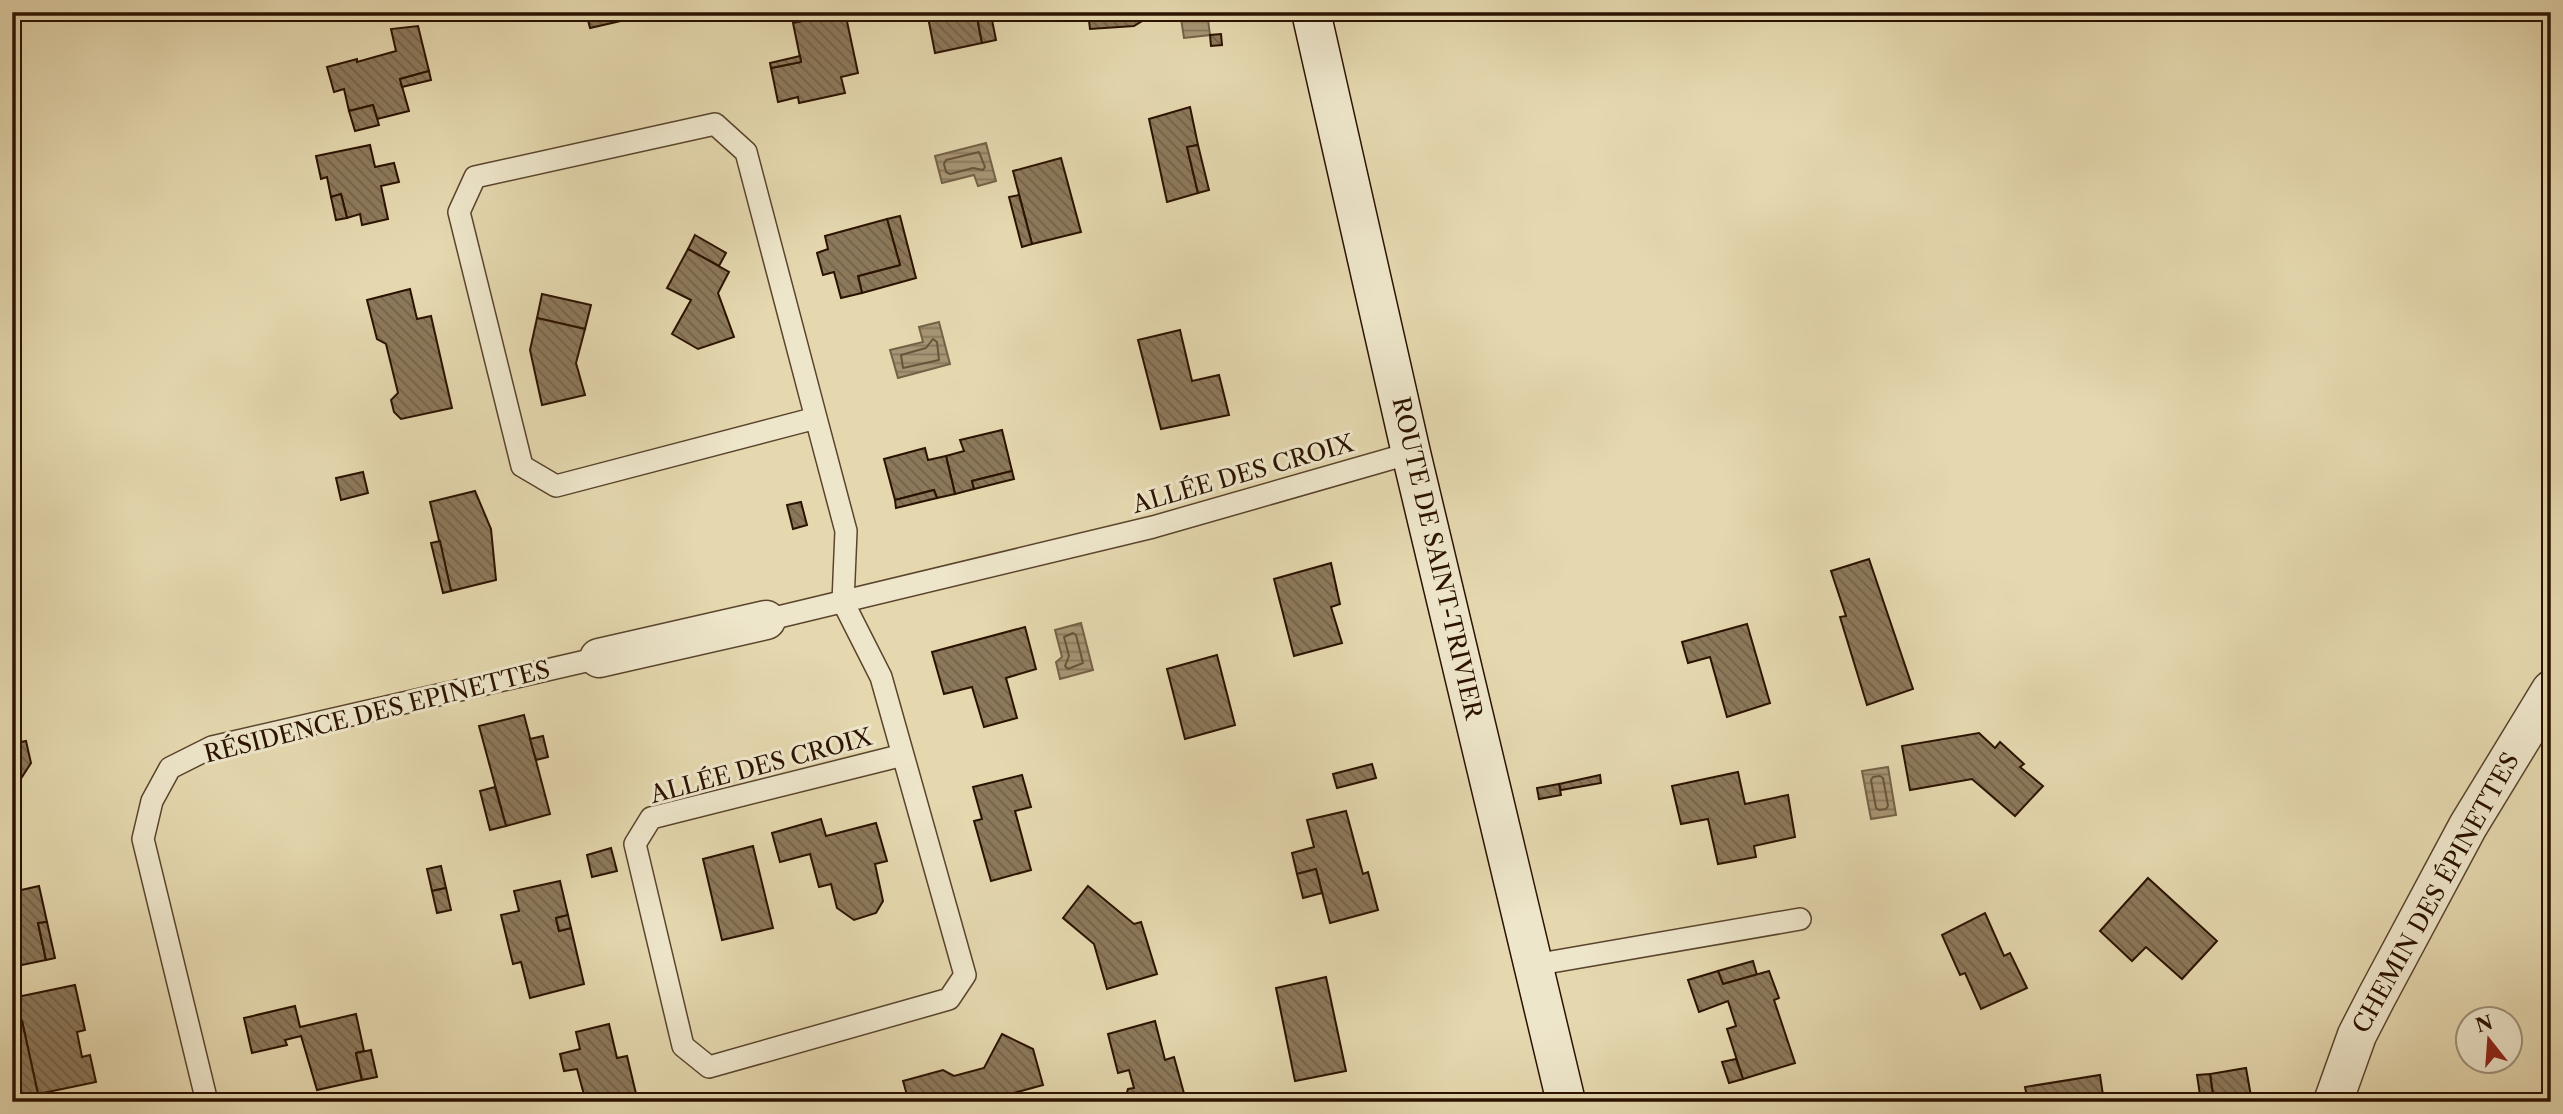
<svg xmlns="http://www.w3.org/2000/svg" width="2563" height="1114" font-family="'Libre Caslon Text',serif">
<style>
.water{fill:url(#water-rules);stroke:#756146;stroke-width:2}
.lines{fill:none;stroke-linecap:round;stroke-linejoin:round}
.shore{stroke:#68543a;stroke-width:2}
.building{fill:url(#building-back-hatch);stroke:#2b1200;stroke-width:2}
.service-casing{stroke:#5a442c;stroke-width:24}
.minor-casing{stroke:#5a442c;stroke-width:41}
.secondary-casing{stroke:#2b1200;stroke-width:41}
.service{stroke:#eee6cb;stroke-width:21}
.minor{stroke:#eee6cb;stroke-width:38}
.secondary{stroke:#eee6cb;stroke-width:38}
.labels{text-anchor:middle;stroke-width:6;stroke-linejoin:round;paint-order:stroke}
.street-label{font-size:24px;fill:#2b1200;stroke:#eee6cb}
</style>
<defs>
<pattern id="water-rules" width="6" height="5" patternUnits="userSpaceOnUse" patternTransform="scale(1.75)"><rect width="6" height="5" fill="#a69574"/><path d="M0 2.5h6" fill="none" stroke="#87785d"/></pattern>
<pattern id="building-back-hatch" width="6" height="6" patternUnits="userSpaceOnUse" patternTransform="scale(1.75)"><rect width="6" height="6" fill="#8c795b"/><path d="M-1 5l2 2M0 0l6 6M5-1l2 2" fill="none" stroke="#736249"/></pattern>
</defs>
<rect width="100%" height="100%" fill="#e5d8af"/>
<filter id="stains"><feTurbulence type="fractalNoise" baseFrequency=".00286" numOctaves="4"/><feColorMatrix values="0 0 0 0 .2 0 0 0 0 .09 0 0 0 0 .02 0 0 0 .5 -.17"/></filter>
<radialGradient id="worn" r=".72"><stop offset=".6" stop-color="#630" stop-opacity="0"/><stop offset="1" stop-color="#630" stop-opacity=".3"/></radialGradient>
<!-- water -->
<g class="water">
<polygon points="1180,12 1207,12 1210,35 1184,38"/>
<polygon points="986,143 996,181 978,186 974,175 942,183 935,156"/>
<polygon points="939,322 950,364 898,378 890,350 923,342 919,327"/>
<polygon points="1081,623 1093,670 1060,679 1056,662 1062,657 1055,630"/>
<polygon points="1888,767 1896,815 1871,819 1862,771"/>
</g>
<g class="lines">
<!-- shore -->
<g class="shore">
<polygon points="979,152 985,167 983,170 973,168 950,174 946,172 944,164 946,160"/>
<polygon points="933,339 937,342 939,360 903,368 901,355 926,348"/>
<polygon points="1073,633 1076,635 1083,663 1068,669 1065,666 1069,656 1064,637"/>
<polygon points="1880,776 1883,778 1888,806 1886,809 1879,810 1876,808 1871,780 1873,777"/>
</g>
</g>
<!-- building -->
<g class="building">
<polygon points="586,12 633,12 634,18 590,28"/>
<polygon points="845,12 858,73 841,77 845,93 799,103 798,97 778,102 771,68 801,62 793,23"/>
<polygon points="927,12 990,12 991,15 977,17 982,43 935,53"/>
<polygon points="1088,12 1147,12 1147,18 1134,26 1090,29"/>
<polygon points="991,15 996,40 982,43 977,17"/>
<polygon points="418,26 429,71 400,79 409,111 377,119 373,105 349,111 344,89 334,92 327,67 357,59 357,62 396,51 391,29"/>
<polygon points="1221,34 1222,45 1211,46 1210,35"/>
<polygon points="800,56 801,62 771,68 770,63"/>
<polygon points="429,71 431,80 402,87 400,79"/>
<polygon points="373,105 379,125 355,131 349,111"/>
<polygon points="1190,107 1198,145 1187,147 1198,193 1167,202 1149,119"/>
<polygon points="370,145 375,167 394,163 399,182 381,186 388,219 362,225 360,214 347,218 341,194 331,197 327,177 321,179 316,156"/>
<polygon points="1198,145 1209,190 1198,193 1187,147"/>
<polygon points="1061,158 1081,232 1032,244 1013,171"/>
<polygon points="341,194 347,218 336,220 331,197"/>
<polygon points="1019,195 1032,244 1022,247 1009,197"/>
<polygon points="900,216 916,278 862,293 858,276 900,265 887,219"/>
<polygon points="887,219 900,265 858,276 862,293 841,298 834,272 823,275 817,253 828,249 825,236"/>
<polygon points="695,235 726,253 719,266 688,249"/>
<polygon points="688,249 729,272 718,293 734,337 698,349 672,334 691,300 667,288"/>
<polygon points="410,289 417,319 431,316 452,408 401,419 394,412 391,400 398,393 386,344 377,339 367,300"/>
<polygon points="542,294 591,305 585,329 537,318"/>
<polygon points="537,318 585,329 576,363 585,395 542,405 530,350"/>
<polygon points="1180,330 1192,381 1219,375 1229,415 1161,429 1138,340"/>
<polygon points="1002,430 1012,471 972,481 974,489 955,494 946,456 964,451 960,440"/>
<polygon points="925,448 928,460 946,456 955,494 937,498 934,490 895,500 884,459"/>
<polygon points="1012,471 1014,479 974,489 972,481"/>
<polygon points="363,472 368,493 341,500 336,478"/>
<polygon points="934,490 937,498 896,508 895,500"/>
<polygon points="475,491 491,529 496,580 451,591 430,502"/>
<polygon points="801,502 807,525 793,529 787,505"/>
<polygon points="440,541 451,591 443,593 431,543"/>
<polygon points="1869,559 1913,689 1867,705 1840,617 1846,616 1831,571"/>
<polygon points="1331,563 1340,604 1331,607 1342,643 1294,656 1274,579"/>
<polygon points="1747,624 1770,703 1727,717 1710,657 1688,663 1682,642"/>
<polygon points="1025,627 1036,669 1006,678 1017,718 984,727 972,687 944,694 932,652"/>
<polygon points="1217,655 1235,725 1185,739 1167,669"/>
<polygon points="12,704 21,742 26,741 31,763 13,791"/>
<polygon points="524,715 550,814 506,826 479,726"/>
<polygon points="1979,733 1995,748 2000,742 2024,764 2020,767 2043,786 2015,816 1972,779 1910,790 1902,746"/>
<polygon points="543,736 548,757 536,760 530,739"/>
<polygon points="1372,764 1376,778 1337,788 1333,774"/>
<polygon points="1738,772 1745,804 1788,795 1795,837 1754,846 1756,857 1718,864 1708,819 1681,824 1672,786"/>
<polygon points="1022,775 1031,807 1015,811 1031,870 991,881 974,821 982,819 973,787"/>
<polygon points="1600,775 1601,783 1561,790 1559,784"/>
<polygon points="1559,784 1561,795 1539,799 1537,788"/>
<polygon points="495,787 506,826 490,830 480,791"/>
<polygon points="1346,811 1363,874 1368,872 1378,910 1330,923 1316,869 1297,874 1292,853 1314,847 1307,820"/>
<polygon points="821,819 826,836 876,823 887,861 875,864 883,901 876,913 854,920 837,908 831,884 819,887 810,854 780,862 772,833"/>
<polygon points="753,846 773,928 722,940 703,859"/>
<polygon points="611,848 617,871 592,877 587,855"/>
<polygon points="441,866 446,888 432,891 427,869"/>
<polygon points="1316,869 1322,893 1303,898 1297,874"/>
<polygon points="2148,878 2217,941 2182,979 2146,947 2132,961 2100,931"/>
<polygon points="560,881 568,915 556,918 559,931 571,928 584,984 530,998 521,962 513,964 501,915 519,911 514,891"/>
<polygon points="39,886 47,922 38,923 46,960 12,967 12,892"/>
<polygon points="1088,886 1134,924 1141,922 1157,974 1107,989 1094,944 1063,918"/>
<polygon points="446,888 451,910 437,913 432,891"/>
<polygon points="1985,913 2004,956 2010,953 2027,988 1981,1009 1965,973 1960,975 1942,935"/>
<polygon points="568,915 571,928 559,931 556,918"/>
<polygon points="47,922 55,958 46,960 38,923"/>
<polygon points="1753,961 1757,975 1723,984 1718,971"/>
<polygon points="1718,971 1723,984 1769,971 1779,998 1774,1000 1795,1063 1743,1079 1727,1029 1736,1026 1728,1001 1699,1012 1688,980"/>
<polygon points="1326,977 1346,1071 1295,1081 1276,988"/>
<polygon points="75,985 85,1030 77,1032 82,1057 90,1055 96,1082 38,1094 22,1021 12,1024 12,998"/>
<polygon points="295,1006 300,1027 356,1014 364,1051 356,1053 362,1080 317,1090 301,1036 285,1040 287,1045 252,1053 244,1018"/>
<polygon points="22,1021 38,1094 23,1098 12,1051 12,1024"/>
<polygon points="1155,1021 1165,1060 1174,1057 1185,1097 1166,1102 1124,1102 1128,1089 1134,1088 1129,1070 1118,1073 1108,1034"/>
<polygon points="609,1024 617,1058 627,1056 638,1102 586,1102 577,1069 564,1071 560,1054 580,1049 576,1032"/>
<polygon points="1002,1034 1033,1049 1043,1085 1010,1094 1012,1102 909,1102 903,1081 943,1070 954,1076 984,1068"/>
<polygon points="371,1050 377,1077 362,1080 356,1053"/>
<polygon points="1736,1059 1743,1079 1729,1083 1722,1062"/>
<polygon points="2246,1068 2252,1102 2214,1102 2210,1074"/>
<polygon points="2210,1074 2214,1102 2201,1102 2197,1075"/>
<polygon points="2100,1075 2104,1102 2028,1102 2025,1087"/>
</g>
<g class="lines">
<!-- service casing -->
<g class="service-casing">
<g id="service">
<polyline points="816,418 746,152 715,124 475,177 459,212 522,466 556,486 816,418 846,531 843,602 881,677 965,975 949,999 709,1067 683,1046 635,844 651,818 903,755"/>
<polyline points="766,620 1153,527 1411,453"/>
<polyline points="1534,965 1800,919"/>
<polyline points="207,1102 143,839 152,801 170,768 212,747 599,658"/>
</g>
</g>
<!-- minor casing -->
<g class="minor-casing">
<g id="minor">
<polyline points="599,658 766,620"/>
<polyline points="2333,1102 2357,1035 2376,998 2468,826 2551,690"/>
</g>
</g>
<!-- secondary casing -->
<g class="secondary-casing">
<polyline id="secondary" points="1311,12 1411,453 1566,1102"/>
</g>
<!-- service -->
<use href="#service" class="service"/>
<!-- minor -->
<use href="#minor" class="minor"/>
<!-- secondary -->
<use href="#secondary" class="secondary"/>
</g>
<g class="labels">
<!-- street labels -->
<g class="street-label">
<text transform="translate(1243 474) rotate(-16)" y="8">ALLÉE DES CROIX</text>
<text transform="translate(1437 558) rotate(77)" y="8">ROUTE DE SAINT-TRIVIER</text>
<text transform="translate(377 712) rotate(-14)" y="8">RÉSIDENCE DES EPINETTES</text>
<text transform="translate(761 766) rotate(-15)" y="8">ALLÉE DES CROIX</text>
<text transform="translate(2436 893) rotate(-61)" y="8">CHEMIN DES ÉPINETTES</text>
</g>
</g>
<!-- margin -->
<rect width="2563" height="1114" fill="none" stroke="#e5d8af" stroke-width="42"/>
<rect x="14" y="14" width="2535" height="1086" fill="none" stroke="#2b1200" stroke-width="3.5"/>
<rect x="21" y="21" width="2521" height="1072" fill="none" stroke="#2b1200" stroke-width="2"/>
<!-- north arrow -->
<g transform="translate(2489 1040) rotate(343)"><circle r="33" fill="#eee6cb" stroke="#a0917a" stroke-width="2"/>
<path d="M0-5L12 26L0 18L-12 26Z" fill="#8f2418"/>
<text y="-10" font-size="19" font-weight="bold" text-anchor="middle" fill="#2b1200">N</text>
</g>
<rect width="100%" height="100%" filter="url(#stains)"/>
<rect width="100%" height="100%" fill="url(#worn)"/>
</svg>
